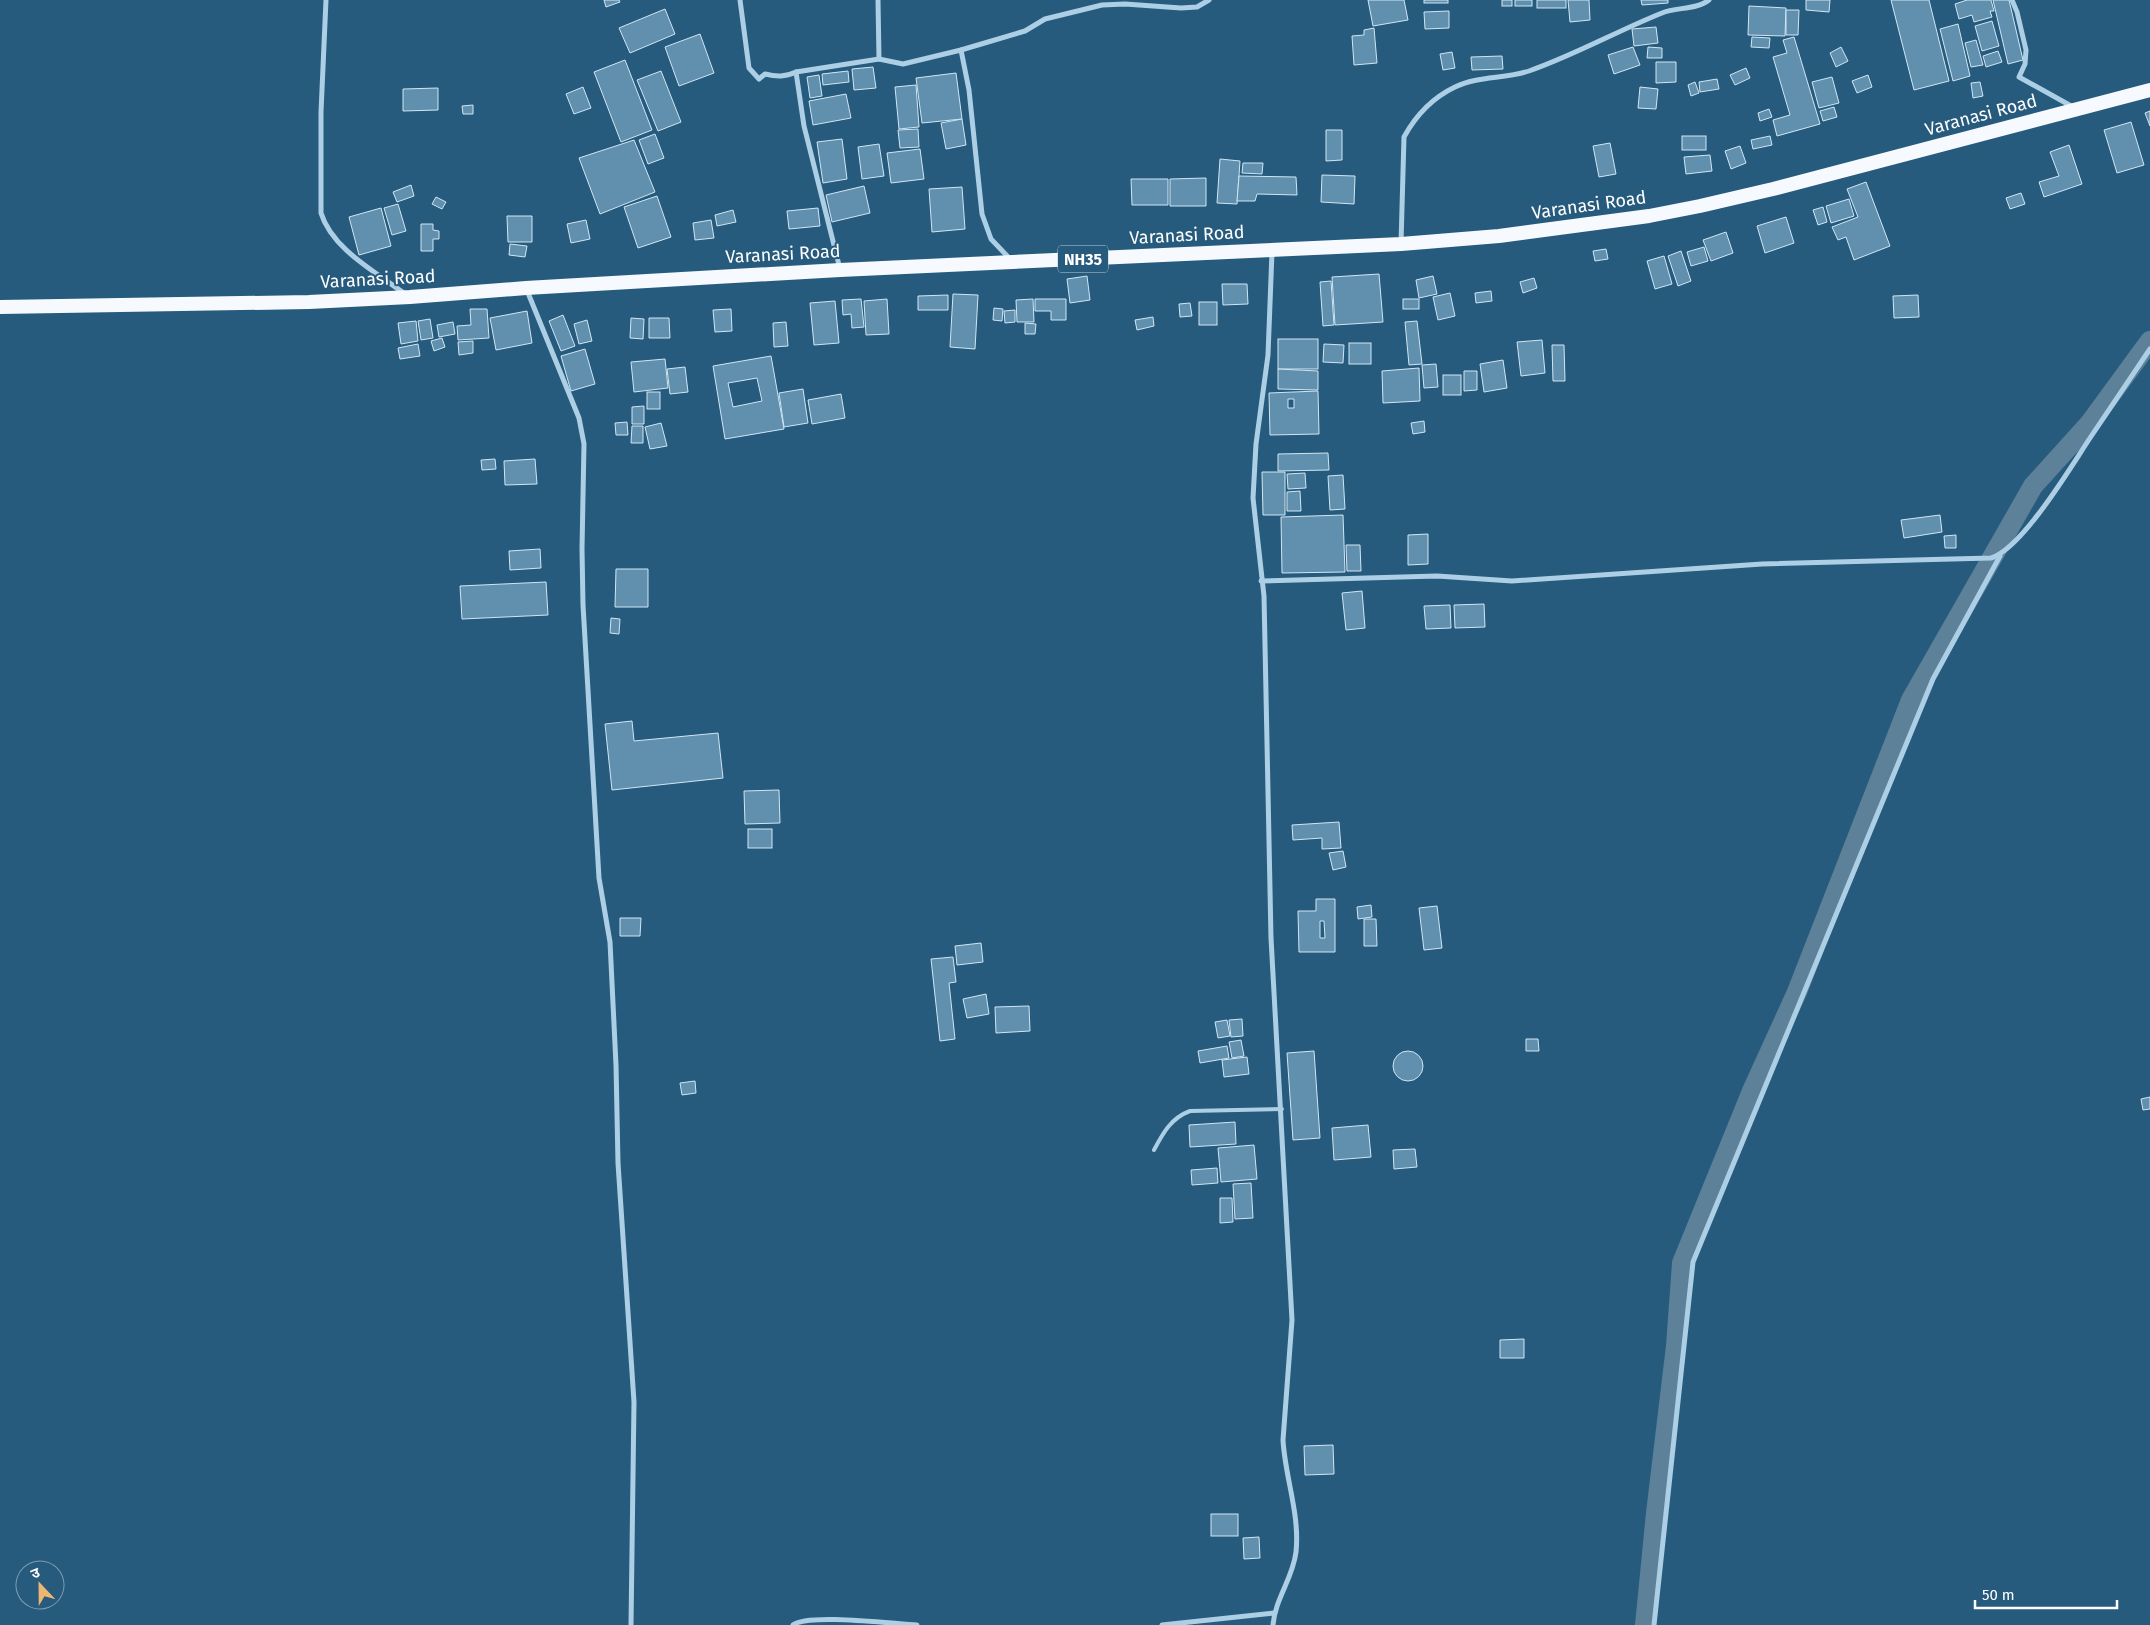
<svg xmlns="http://www.w3.org/2000/svg" width="2150" height="1625" font-family="'Fira Sans','Noto Sans Devanagari',sans-serif">
<style>
.lines{fill:none;stroke-linecap:round;stroke-linejoin:round}
.canal{stroke:#5c8198;stroke-width:20}
.building{fill:#6090ae;stroke:#d0e6f4;fill-rule:evenodd}
.service{stroke:#adcfe5;stroke-width:4}
.minor{stroke:#adcfe5;stroke-width:5}
.trunk{stroke:#f6fafe;stroke-width:14}
.labels{text-anchor:middle;stroke-width:4;stroke-linejoin:round;paint-order:stroke}
.shield{fill:#275b7d;stroke:#beced8;stroke-width:1}
.shield-label{font-size:16px;font-weight:bold;fill:#fff}
.street-label{font-size:18px;fill:#fff;stroke:#275b7d}
</style>
<rect width="100%" height="100%" fill="#275b7d"/>
<g class="lines">
<!-- canal -->
<polyline class="canal" points="1645,1625 1656,1513 1676,1346 1682,1263 1752,1091 1797,992 1911,700 2033,486 2090,423 2150,341"/>
</g>
<!-- building -->
<g class="building">
<polygon points="604,0 619,0 620,2 606,7"/>
<polygon points="1368,0 1404,0 1408,20 1373,26"/>
<rect x="1424" y="0" width="24" height="3"/>
<rect x="1502" y="0" width="10" height="6"/>
<rect x="1515" y="0" width="17" height="6"/>
<rect x="1537" y="0" width="29" height="8"/>
<polygon points="1568,0 1589,0 1590,20 1570,22"/>
<polygon points="1641,0 1668,0 1668,3 1642,5"/>
<polygon points="1806,0 1830,0 1829,12 1806,10"/>
<polygon points="1891,0 1929,0 1949,81 1914,90"/>
<polygon points="1967,0 1991,0 1994,11 1990,11 1992,17 1974,22 1972,15 1959,19 1955,4"/>
<polygon points="1993,0 2009,0 2023,60 2008,64"/>
<polygon points="1749,6 1786,8 1785,36 1748,35"/>
<polygon points="665,9 675,34 630,53 619,28"/>
<polygon points="1786,10 1799,10 1798,35 1786,35"/>
<polygon points="1449,11 1449,28 1425,29 1424,12"/>
<polygon points="1992,21 1999,46 1982,51 1975,26"/>
<polygon points="1958,24 1970,76 1953,81 1940,29"/>
<polygon points="1656,27 1658,43 1634,46 1632,29"/>
<polygon points="1374,28 1377,63 1354,65 1352,36 1364,35 1364,30"/>
<polygon points="700,34 714,73 679,86 665,47"/>
<polygon points="1752,37 1770,38 1769,48 1751,47"/>
<polygon points="1794,37 1820,124 1777,136 1773,120 1790,115 1773,57 1787,53 1783,40"/>
<polygon points="1976,40 1983,65 1971,67 1965,43"/>
<polygon points="1633,47 1640,65 1614,74 1608,55"/>
<polygon points="1648,47 1662,48 1662,58 1647,58"/>
<polygon points="1841,47 1848,61 1836,67 1830,53"/>
<polygon points="1998,51 2002,62 1986,67 1983,56"/>
<polygon points="1452,52 1455,68 1443,70 1440,54"/>
<polygon points="1502,56 1503,69 1472,70 1471,57"/>
<polygon points="625,60 652,130 621,142 594,72"/>
<polygon points="1656,62 1676,62 1676,82 1656,83"/>
<polygon points="873,67 876,88 854,90 852,69"/>
<polygon points="1746,68 1750,78 1735,85 1730,75"/>
<polygon points="661,71 681,122 658,131 637,80"/>
<polygon points="848,71 849,82 823,85 822,74"/>
<polygon points="956,73 962,119 922,123 916,78"/>
<polygon points="819,75 822,96 810,98 807,77"/>
<polygon points="1868,75 1872,87 1857,93 1852,81"/>
<polygon points="1832,77 1839,103 1819,108 1812,82"/>
<polygon points="1717,79 1719,89 1700,92 1699,82"/>
<polygon points="1695,82 1699,93 1691,96 1688,85"/>
<polygon points="1980,82 1983,96 1973,98 1971,83"/>
<polygon points="916,85 919,127 899,129 895,87"/>
<polygon points="583,87 591,108 574,114 566,94"/>
<polygon points="1640,87 1658,89 1656,109 1638,108"/>
<polygon points="438,88 438,110 403,111 403,89"/>
<polygon points="846,94 851,118 813,125 809,101"/>
<polygon points="473,105 473,114 463,114 462,106"/>
<polygon points="1834,107 1837,117 1823,121 1820,111"/>
<polygon points="1769,109 1772,117 1760,121 1758,113"/>
<polygon points="2150,111 2150,126 2145,113"/>
<polygon points="962,119 966,145 946,149 941,123"/>
<polygon points="2131,122 2144,165 2117,173 2104,130"/>
<polygon points="918,129 919,147 900,148 898,130"/>
<polygon points="1326,130 1342,130 1342,160 1326,161"/>
<polygon points="655,134 664,158 648,164 639,140"/>
<rect x="1682" y="136" width="24" height="14"/>
<polygon points="1770,136 1772,145 1753,149 1751,140"/>
<polygon points="842,139 847,179 823,183 817,142"/>
<polygon points="634,140 655,192 600,214 579,158"/>
<polygon points="1610,143 1616,174 1599,177 1593,146"/>
<polygon points="879,144 884,176 862,179 858,147"/>
<polygon points="2069,145 2082,184 2044,197 2039,182 2059,176 2050,152"/>
<polygon points="1740,146 1746,163 1731,169 1725,151"/>
<polygon points="920,149 924,179 891,183 887,153"/>
<polygon points="1710,155 1712,171 1686,174 1684,157"/>
<polygon points="1220,159 1240,161 1237,204 1217,203"/>
<polygon points="1243,163 1263,163 1262,174 1242,173"/>
<polygon points="1322,175 1355,176 1354,204 1321,202"/>
<polygon points="1239,176 1296,177 1297,195 1257,194 1255,201 1237,201"/>
<polygon points="1206,178 1206,206 1170,206 1170,179"/>
<polygon points="1131,179 1168,179 1168,205 1132,205"/>
<polygon points="1866,182 1890,246 1854,260 1846,237 1838,240 1832,227 1858,217 1847,189"/>
<polygon points="411,185 414,196 397,202 393,192"/>
<polygon points="864,186 870,213 832,222 826,195"/>
<polygon points="962,187 965,229 932,232 929,189"/>
<polygon points="2021,193 2025,204 2010,209 2006,198"/>
<polygon points="657,196 671,237 638,248 624,207"/>
<polygon points="436,197 446,202 442,209 432,204"/>
<polygon points="1849,199 1854,216 1831,223 1826,206"/>
<polygon points="398,204 406,231 392,235 384,208"/>
<polygon points="1823,207 1827,222 1818,225 1813,210"/>
<polygon points="381,208 391,246 359,255 349,217"/>
<polygon points="818,208 820,226 789,229 787,211"/>
<polygon points="733,210 736,222 717,226 715,215"/>
<polygon points="507,216 532,216 532,242 508,242"/>
<polygon points="1786,217 1794,243 1765,253 1757,226"/>
<polygon points="586,220 590,239 571,243 567,224"/>
<polygon points="711,220 714,238 695,240 693,223"/>
<polygon points="421,224 433,224 433,230 439,231 439,239 433,239 433,251 421,251"/>
<polygon points="1726,232 1733,253 1711,261 1703,240"/>
<polygon points="510,244 527,246 525,257 509,255"/>
<polygon points="1704,247 1708,261 1691,266 1687,252"/>
<polygon points="1606,249 1608,259 1595,261 1593,251"/>
<polygon points="1681,251 1691,281 1678,286 1668,256"/>
<polygon points="1664,256 1672,284 1655,289 1647,261"/>
<polygon points="1379,274 1383,322 1335,325 1332,277"/>
<polygon points="1087,276 1090,300 1070,303 1067,279"/>
<polygon points="1433,276 1437,294 1419,298 1416,280"/>
<polygon points="1534,278 1537,288 1523,293 1520,282"/>
<polygon points="1331,281 1334,325 1323,326 1320,282"/>
<polygon points="1222,284 1247,284 1248,304 1223,305"/>
<polygon points="1491,291 1492,301 1476,303 1475,293"/>
<polygon points="1450,293 1455,316 1438,320 1433,297"/>
<polygon points="953,294 978,295 975,349 950,347"/>
<polygon points="948,295 948,310 918,310 918,296"/>
<polygon points="1918,295 1919,317 1894,318 1893,296"/>
<polygon points="861,299 864,327 852,328 851,314 843,315 842,300"/>
<polygon points="887,299 889,334 866,335 864,301"/>
<polygon points="1033,299 1034,322 1017,322 1016,300"/>
<polygon points="1035,299 1066,299 1066,320 1051,320 1051,311 1035,311"/>
<rect x="1403" y="299" width="16" height="10"/>
<polygon points="835,301 839,343 814,345 810,303"/>
<rect x="1199" y="302" width="18" height="23"/>
<polygon points="1190,303 1192,316 1180,317 1179,304"/>
<polygon points="994,308 1003,309 1002,321 993,320"/>
<polygon points="470,309 487,309 489,338 458,340 457,326 471,325"/>
<polygon points="731,309 732,331 715,332 713,310"/>
<polygon points="1015,310 1015,322 1005,323 1004,311"/>
<polygon points="527,311 532,343 496,350 490,318"/>
<polygon points="563,315 575,346 561,351 549,321"/>
<polygon points="1153,317 1154,326 1137,330 1135,320"/>
<polygon points="631,318 644,319 643,339 630,338"/>
<polygon points="649,318 669,318 670,338 649,338"/>
<polygon points="430,319 433,338 421,340 418,321"/>
<polygon points="587,320 592,341 579,344 574,324"/>
<polygon points="416,321 418,341 401,344 398,323"/>
<polygon points="1417,321 1422,364 1409,365 1405,322"/>
<polygon points="453,322 455,334 439,337 437,325"/>
<polygon points="786,322 788,346 774,347 773,323"/>
<polygon points="1025,323 1036,324 1035,334 1025,334"/>
<polygon points="442,338 445,347 434,351 431,341"/>
<rect x="1278" y="339" width="40" height="30"/>
<polygon points="1542,340 1545,373 1521,376 1517,342"/>
<polygon points="473,341 473,353 459,355 458,342"/>
<rect x="1349" y="343" width="22" height="21"/>
<polygon points="418,344 420,356 400,359 398,348"/>
<polygon points="1324,344 1344,345 1343,363 1323,362"/>
<polygon points="1552,345 1564,345 1565,381 1553,381"/>
<polygon points="585,349 595,384 571,391 561,356"/>
<path d="M 771,356 L 784,429 L 725,439 L 713,366 ZM 757,378 L 762,401 L 733,407 L 728,383 Z"/>
<polygon points="665,359 668,388 634,392 631,362"/>
<polygon points="1503,360 1507,388 1484,392 1480,364"/>
<polygon points="1436,364 1438,387 1424,388 1422,365"/>
<polygon points="685,367 688,392 670,394 667,369"/>
<polygon points="1419,368 1420,401 1383,403 1382,371"/>
<polygon points="1278,369 1318,371 1318,390 1278,389"/>
<polygon points="1464,371 1477,371 1477,390 1464,391"/>
<rect x="1443" y="375" width="18" height="20"/>
<polygon points="803,389 808,423 784,427 779,393"/>
<path d="M 1318,391 L 1319,434 L 1270,435 L 1269,393 ZM 1288,399 L 1294,399 L 1294,408 L 1288,408 Z"/>
<rect x="647" y="392" width="13" height="17"/>
<polygon points="841,394 845,418 812,424 808,400"/>
<polygon points="644,406 644,424 632,424 632,407"/>
<polygon points="1424,421 1425,432 1413,434 1411,423"/>
<polygon points="627,422 628,435 616,435 615,423"/>
<polygon points="661,423 667,446 650,449 645,427"/>
<polygon points="632,426 643,426 643,443 631,443"/>
<polygon points="1328,453 1329,470 1278,471 1278,454"/>
<polygon points="495,459 496,469 482,470 481,460"/>
<polygon points="535,459 537,484 505,485 504,461"/>
<polygon points="1262,472 1285,472 1285,515 1263,515"/>
<polygon points="1305,473 1306,488 1288,489 1287,474"/>
<polygon points="1343,475 1345,509 1330,510 1328,476"/>
<polygon points="1300,491 1301,511 1287,511 1287,492"/>
<polygon points="1343,515 1345,572 1282,573 1281,517"/>
<polygon points="1940,515 1942,532 1904,538 1901,520"/>
<polygon points="1428,534 1428,564 1408,565 1408,535"/>
<polygon points="1956,535 1956,548 1945,548 1944,536"/>
<polygon points="1346,545 1360,545 1361,571 1347,571"/>
<polygon points="540,549 541,568 510,570 509,551"/>
<polygon points="616,569 648,569 648,607 615,607"/>
<polygon points="546,582 548,615 462,619 460,586"/>
<polygon points="1362,591 1365,628 1346,630 1342,593"/>
<polygon points="1484,604 1485,627 1455,628 1454,605"/>
<polygon points="1450,605 1451,628 1426,629 1424,606"/>
<polygon points="611,618 620,619 619,634 610,633"/>
<polygon points="632,721 634,741 718,733 723,778 612,790 605,724"/>
<polygon points="779,790 780,823 745,824 744,791"/>
<polygon points="1339,822 1341,848 1322,849 1322,838 1293,840 1292,825"/>
<rect x="748" y="829" width="24" height="19"/>
<polygon points="1343,851 1346,867 1333,870 1329,853"/>
<path d="M 1316,899 L 1335,899 L 1335,952 L 1299,952 L 1298,911 L 1316,911 ZM 1320,921 L 1324,921 L 1325,938 L 1320,938 Z"/>
<polygon points="1371,905 1372,917 1358,919 1357,907"/>
<polygon points="1437,906 1442,948 1424,950 1419,908"/>
<polygon points="620,918 641,918 640,936 620,936"/>
<polygon points="1364,919 1376,919 1377,946 1364,946"/>
<polygon points="981,943 983,962 957,965 955,946"/>
<polygon points="953,957 956,982 949,983 955,1039 940,1041 931,959"/>
<polygon points="986,994 989,1014 967,1018 963,999"/>
<polygon points="1029,1006 1030,1031 996,1033 995,1007"/>
<polygon points="1242,1019 1243,1036 1231,1037 1229,1020"/>
<polygon points="1227,1020 1230,1036 1218,1038 1215,1022"/>
<polygon points="1526,1039 1538,1039 1539,1051 1526,1051"/>
<polygon points="1241,1040 1244,1056 1232,1058 1229,1042"/>
<polygon points="1227,1046 1229,1058 1200,1063 1198,1051"/>
<polygon points="1314,1051 1320,1138 1293,1140 1287,1053"/>
<circle cx="1408" cy="1066" r="15"/>
<polygon points="1247,1057 1249,1074 1224,1077 1222,1060"/>
<polygon points="695,1081 696,1093 682,1095 680,1083"/>
<polygon points="2150,1097 2150,1109 2143,1110 2141,1099"/>
<polygon points="1235,1122 1236,1144 1190,1147 1189,1125"/>
<polygon points="1368,1125 1371,1157 1334,1160 1332,1128"/>
<polygon points="1254,1145 1257,1179 1221,1182 1218,1148"/>
<polygon points="1415,1149 1417,1167 1394,1169 1393,1150"/>
<polygon points="1217,1168 1218,1183 1192,1185 1191,1170"/>
<polygon points="1251,1183 1253,1218 1235,1219 1233,1184"/>
<polygon points="1220,1198 1232,1198 1233,1222 1220,1223"/>
<polygon points="1524,1339 1524,1358 1500,1358 1500,1340"/>
<polygon points="1333,1445 1334,1474 1305,1475 1304,1446"/>
<rect x="1211" y="1514" width="27" height="22"/>
<polygon points="1259,1537 1260,1558 1244,1559 1243,1538"/>
</g>
<g class="lines">
<!-- service -->
<path class="service" d="M 1154,1150 C 1163,1133 1171,1118 1190,1111 L 1282,1109"/>
<!-- minor -->
<g class="minor">
<path d="M 326,0 L 321,112 L 321,213 C 332,249 376,272 405,294"/>
<path d="M 740,0 L 749,68 L 759,79 L 765,74 C 777,77 785,77 796,72 L 879,59 L 903,64 L 961,50 L 1025,31 L 1045,19 L 1102,5 L 1125,4 L 1181,8 L 1197,7 L 1209,0"/>
<polyline points="878,0 879,59"/>
<polyline points="2012,0 2017,12 2026,50 2025,64 2019,77 2073,107"/>
<polyline points="961,50 969,90 982,214 991,239 1011,260"/>
<polyline points="796,72 804,126 840,269"/>
<path d="M 1401,243 L 1404,137 C 1416,115 1432,98 1455,87 C 1477,76 1505,79 1529,71 C 1575,55 1617,31 1662,13 C 1676,7 1696,10 1709,0"/>
<path d="M 1272,252 L 1268,355 L 1256,444 L 1253,498 L 1264,596 L 1271,938 L 1292,1320 L 1283,1440 C 1285,1477 1300,1514 1296,1552 C 1293,1578 1275,1599 1273,1625"/>
<polyline points="526,288 579,418 584,444 582,549 583,605 599,878 610,942 616,1065 618,1163 634,1402 631,1625"/>
<path d="M 1261,581 L 1437,576 L 1512,581 L 1762,564 L 1991,558 C 2022,548 2069,470 2088,441 C 2108,411 2129,380 2150,349"/>
<path d="M 793,1625 C 807,1613 894,1624 917,1625"/>
<polyline points="1162,1625 1274,1613"/>
<polyline points="1654,1625 1693,1262 1933,679 2000,556"/>
</g>
<!-- trunk -->
<polyline class="trunk" points="0,307 309,302 410,297 526,288 840,270 1401,244 1499,236 1649,216 1700,206 1773,189 2150,90"/>
</g>
<g class="labels">
<!-- shield labels -->
<rect class="shield" x="1058" y="245.5" width="50" height="27" rx="4"/>
<g class="shield-label">
<text x="1083" y="265">NH35</text>
</g>
<!-- street labels -->
<g class="street-label">
<text transform="translate(1981 115) rotate(-15)" y="6">Varanasi Road</text>
<text transform="translate(1589 205) rotate(-8)" y="6">Varanasi Road</text>
<text transform="translate(1187 235) rotate(-3)" y="6">Varanasi Road</text>
<text transform="translate(783 254) rotate(-3)" y="6">Varanasi Road</text>
<text transform="translate(378 279) rotate(-3)" y="6">Varanasi Road</text>
</g>
</g>
<!-- north arrow -->
<g transform="translate(40 1585) rotate(338)"><circle r="24" fill="#275b7d" stroke="#7d9db1"/>
<path d="M0-4L9 19L0 12L-9 19Z" fill="#edb673"/>
<text y="-8" font-size="14" font-weight="bold" text-anchor="middle" fill="#ffffff">उ</text>
</g>
<!-- scale -->
<path d="M1975 1600v8h142v-8" fill="none" stroke="#ffffff" stroke-width="2.5"/>
<text x="1982" y="1600" font-size="15" fill="#ffffff" stroke="#275b7d" stroke-width="4" paint-order="stroke">50 m</text>
</svg>
